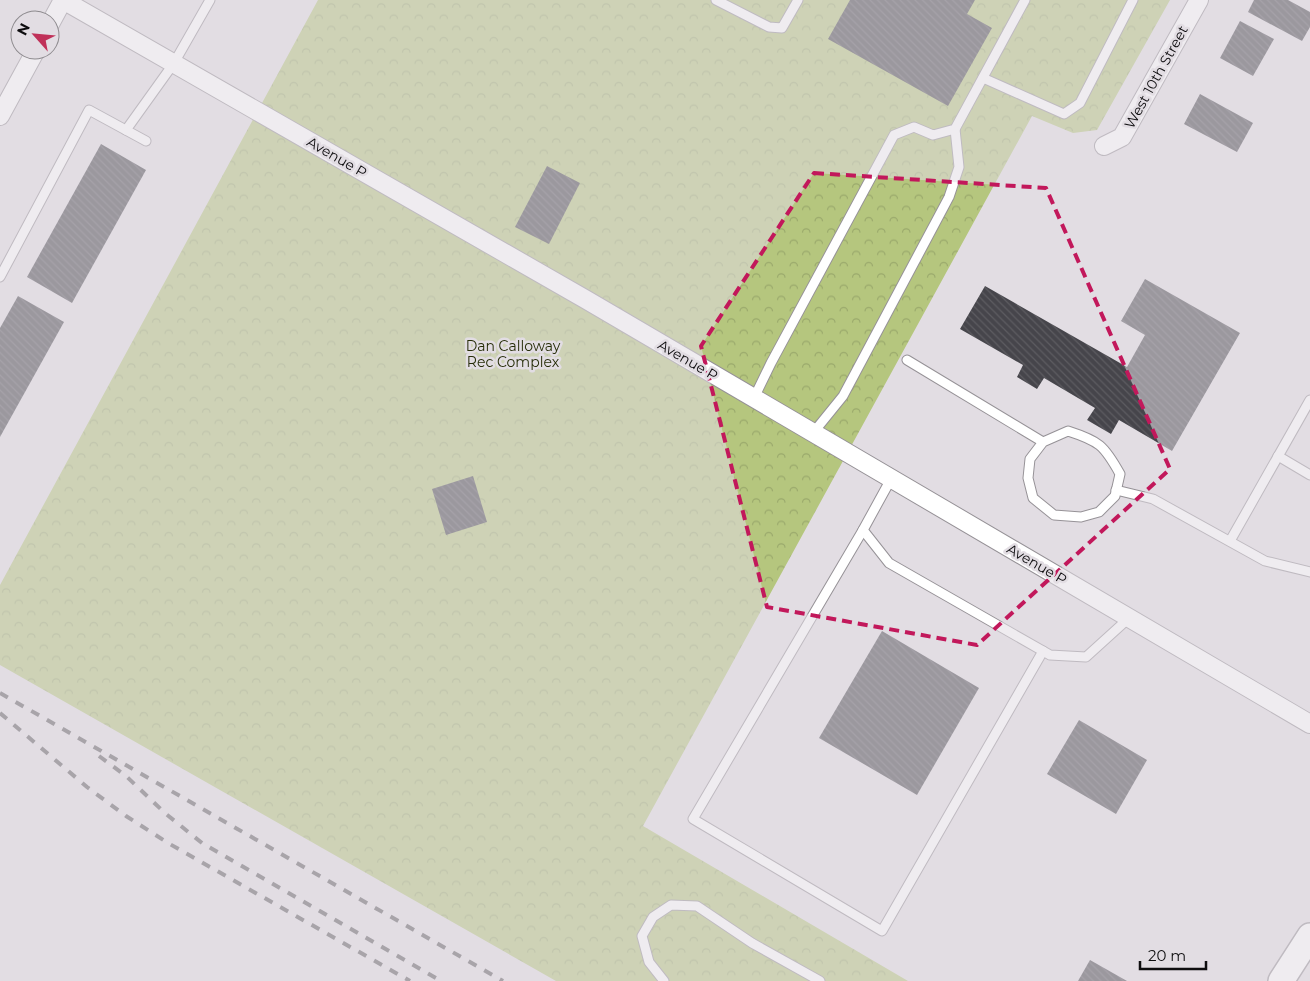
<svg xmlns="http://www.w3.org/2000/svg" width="1310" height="981" font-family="Montserrat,sans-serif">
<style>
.park{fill:url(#park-crowns)}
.building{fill:url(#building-back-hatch)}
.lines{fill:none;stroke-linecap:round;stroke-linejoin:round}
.service-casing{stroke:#969297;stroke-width:11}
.minor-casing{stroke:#969297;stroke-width:20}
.secondary-casing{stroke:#969297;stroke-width:28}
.service{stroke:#fff;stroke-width:9}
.minor{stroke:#fff;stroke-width:18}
.secondary{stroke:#fff;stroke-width:25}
.rail{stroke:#626063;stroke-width:4;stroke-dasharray:9 9;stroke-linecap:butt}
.marked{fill:none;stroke:#c2185b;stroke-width:4;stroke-dasharray:10 6;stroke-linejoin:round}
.labels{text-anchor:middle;stroke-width:5;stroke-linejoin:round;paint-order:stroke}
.street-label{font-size:14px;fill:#0e0d0f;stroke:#e2dde3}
.park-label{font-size:14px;fill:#262d08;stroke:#e2dde3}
</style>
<defs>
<pattern id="park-crowns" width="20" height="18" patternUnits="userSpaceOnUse" patternTransform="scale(1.25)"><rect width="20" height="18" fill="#b5c67e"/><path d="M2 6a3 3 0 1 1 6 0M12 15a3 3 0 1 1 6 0" fill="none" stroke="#9aa96c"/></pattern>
<pattern id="building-back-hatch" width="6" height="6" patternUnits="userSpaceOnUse" patternTransform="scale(1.25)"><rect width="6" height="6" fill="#46454b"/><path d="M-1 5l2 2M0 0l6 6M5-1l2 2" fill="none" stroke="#5d5c61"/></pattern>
</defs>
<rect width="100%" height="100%" fill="#e2dde3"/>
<!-- park -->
<polygon class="park" points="318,0 1170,0 1097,130 1073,133 1032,116 643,826 908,981 556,981 0,665 0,585"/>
<!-- building -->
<g class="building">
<polygon points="850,0 975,0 967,14 992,28 948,106 828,39"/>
<polygon points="1254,0 1288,0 1310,12 1310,27 1302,41 1248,12"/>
<polygon points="1240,21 1274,39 1253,76 1220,58"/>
<polygon points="1200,94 1253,123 1237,152 1184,124"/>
<polygon points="101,144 146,170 72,303 27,277"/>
<polygon points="547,166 580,183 549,244 515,227"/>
<polygon points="1145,279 1240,333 1172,451 1119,420 1111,434 1087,420 1095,408 1044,378 1037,389 1017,377 1023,365 960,329 985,286 1127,367 1145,335 1121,321"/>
<polygon points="18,296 64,322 0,437 0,328"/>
<polygon points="473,476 487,522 446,535 432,489"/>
<polygon points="882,631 979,688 917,795 819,738"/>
<polygon points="1079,720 1147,760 1116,814 1047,774"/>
<polygon points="1090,960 1127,981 1078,981"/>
</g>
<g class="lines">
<!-- service casing -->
<g class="service-casing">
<g id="service">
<polyline points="716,0 769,27 782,28 798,0"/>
<polyline points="983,78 1064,114 1080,103 1133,0"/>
<polyline points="126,130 174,63 210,0"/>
<polyline points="0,277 89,110 146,141"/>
<path d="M 907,360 L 1043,442 L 1068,431 C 1099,441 1104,445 1120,474 L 1115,496 L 1099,512 L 1081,517 L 1054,515 L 1033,498 L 1028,478 L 1030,459 L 1043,442"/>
<polyline points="754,398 771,363 894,135 914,127 933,135 955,129 1025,0"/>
<polyline points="813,433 843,396 949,197 959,167 955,129"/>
<polyline points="1278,456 1310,475"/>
<polyline points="891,479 863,530 889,563 1050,655 1086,657 1129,618"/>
<polyline points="1116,490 1153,499 1265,561 1310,572"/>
<polyline points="863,530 693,819 882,931 1043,651"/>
<polyline points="1230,541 1310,400"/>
<polyline points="664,981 649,962 642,936 653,917 671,905 697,906 752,943 820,981"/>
</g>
</g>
<!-- minor casing -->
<g class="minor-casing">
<g id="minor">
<polyline points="50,24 63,0 585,299 1310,724"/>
<polyline points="0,116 36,50"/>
<polyline points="1104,146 1122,137 1199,0"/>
</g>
</g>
<!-- secondary casing -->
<g class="secondary-casing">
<polyline id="secondary" points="1281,981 1310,936"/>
</g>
<!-- service -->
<use href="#service" class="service"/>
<!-- minor -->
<use href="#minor" class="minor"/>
<!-- secondary -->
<use href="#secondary" class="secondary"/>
<!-- rail -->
<g class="rail">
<polyline points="0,693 503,981"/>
<polyline points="0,713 87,787 126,816 168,843 410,981"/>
<polyline points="99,756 126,776 166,814 202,843 441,981"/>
</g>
</g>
<!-- marked area -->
<path d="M0 0H1310V981H0ZM 814,173 L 1046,188 L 1170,469 L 977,645 L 767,607 L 701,346 Z" fill="#e2dde3" fill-opacity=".55" fill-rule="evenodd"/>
<path class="marked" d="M 814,173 L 1046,188 L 1170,469 L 977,645 L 767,607 L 701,346 Z"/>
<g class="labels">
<!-- street labels -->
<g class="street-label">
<text transform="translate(1156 77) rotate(-61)" y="5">West 10th Street</text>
<text transform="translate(337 157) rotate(30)" y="5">Avenue P</text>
<text transform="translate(688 360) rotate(30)" y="5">Avenue P</text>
<text transform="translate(1037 564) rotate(30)" y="5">Avenue P</text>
</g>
<!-- park labels -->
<g class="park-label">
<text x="513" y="351">Dan Calloway<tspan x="513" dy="16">Rec Complex</tspan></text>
</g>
</g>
<!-- north arrow -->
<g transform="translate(35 35) rotate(297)"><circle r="24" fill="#e2dde3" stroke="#8d8a8e"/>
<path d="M0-4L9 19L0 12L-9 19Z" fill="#c03159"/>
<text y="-8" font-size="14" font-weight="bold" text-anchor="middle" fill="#0e0d0f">N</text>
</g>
<!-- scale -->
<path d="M1140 961v8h66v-8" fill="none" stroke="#0e0d0f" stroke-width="2.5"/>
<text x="1148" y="961" font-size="15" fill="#0e0d0f" stroke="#e2dde3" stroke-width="4" paint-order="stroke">20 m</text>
</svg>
